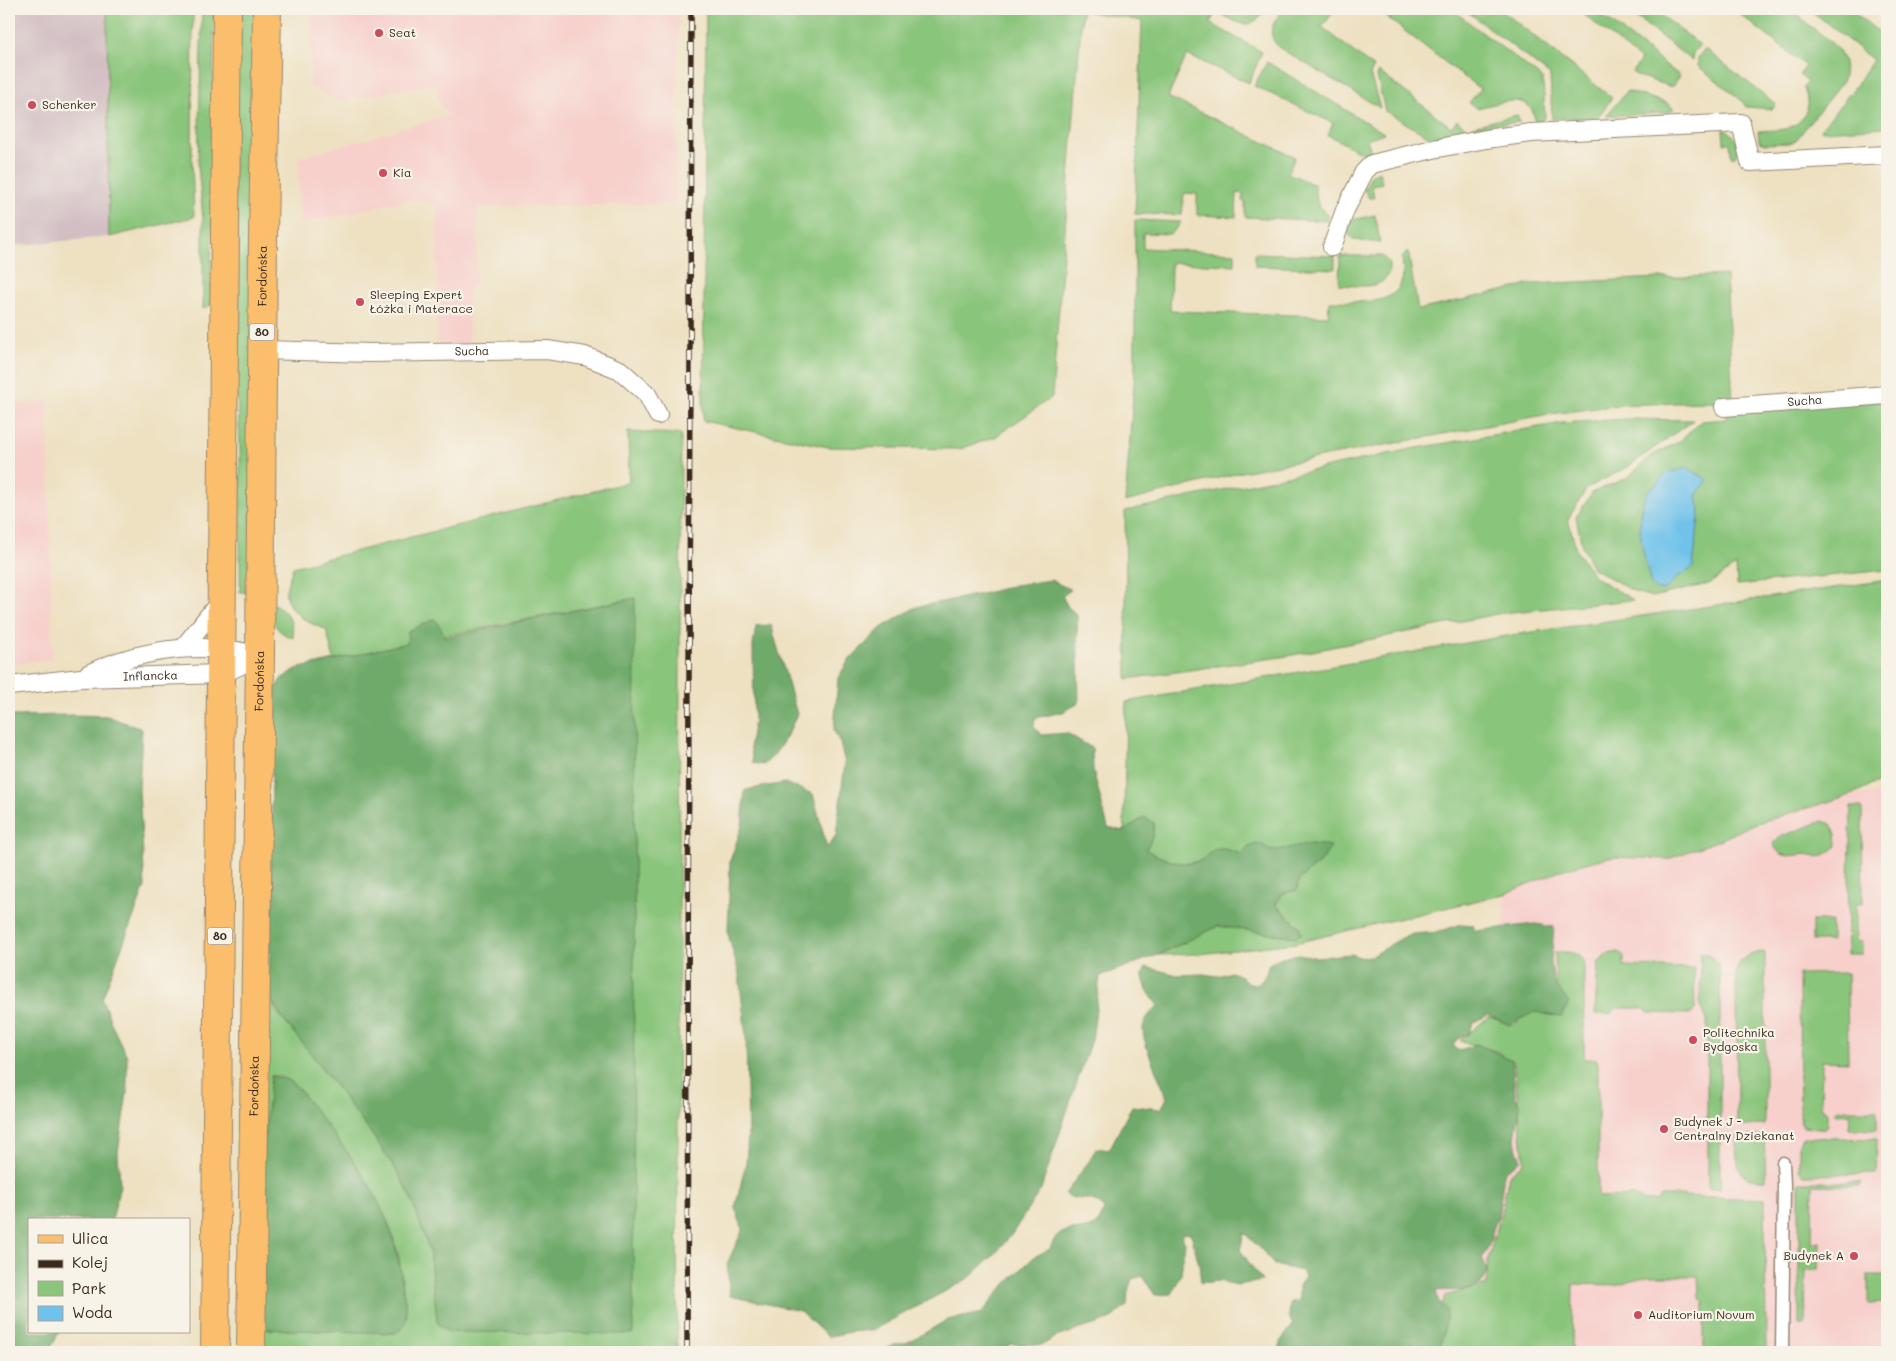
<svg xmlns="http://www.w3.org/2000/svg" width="1896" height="1361" font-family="Mali,sans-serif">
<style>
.built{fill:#f7d0cc}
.industrial{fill:#d2bec3}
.green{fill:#8ac57b;stroke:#62784c}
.forest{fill:#6faa6b;stroke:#556a44}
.water{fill:#6fc2eb;stroke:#557684}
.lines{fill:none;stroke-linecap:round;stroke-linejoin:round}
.pedestrian-casing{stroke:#948670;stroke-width:15}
.minor-casing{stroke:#948670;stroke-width:20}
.primary-casing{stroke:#948670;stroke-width:30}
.pedestrian{stroke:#fff;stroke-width:12}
.minor{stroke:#fff;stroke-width:18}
.primary{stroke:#fabe6d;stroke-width:28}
.rail-casing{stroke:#3b2a1e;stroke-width:5.5}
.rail{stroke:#f7f3e8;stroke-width:4;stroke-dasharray:11;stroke-linecap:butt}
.poi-dot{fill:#d1495b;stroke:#f7f3e8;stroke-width:2}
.labels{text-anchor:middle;stroke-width:4.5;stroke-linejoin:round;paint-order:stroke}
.shield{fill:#f7f3e8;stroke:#73665b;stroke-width:1}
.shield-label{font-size:11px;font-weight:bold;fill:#3b2a1e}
.poi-label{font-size:12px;fill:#3b2a1e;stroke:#f7f3e8;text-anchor:start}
.street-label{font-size:12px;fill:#3b2a1e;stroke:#f7f3e8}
</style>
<rect width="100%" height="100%" fill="#f7f3e8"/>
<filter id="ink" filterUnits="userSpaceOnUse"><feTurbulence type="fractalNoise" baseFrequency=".02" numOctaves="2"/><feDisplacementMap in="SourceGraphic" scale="10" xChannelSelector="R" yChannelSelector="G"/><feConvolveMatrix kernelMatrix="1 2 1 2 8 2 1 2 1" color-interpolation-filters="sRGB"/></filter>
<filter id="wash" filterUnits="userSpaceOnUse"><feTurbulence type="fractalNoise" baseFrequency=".0096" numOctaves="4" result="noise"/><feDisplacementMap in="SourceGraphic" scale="20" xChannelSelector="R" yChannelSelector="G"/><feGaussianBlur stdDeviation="1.12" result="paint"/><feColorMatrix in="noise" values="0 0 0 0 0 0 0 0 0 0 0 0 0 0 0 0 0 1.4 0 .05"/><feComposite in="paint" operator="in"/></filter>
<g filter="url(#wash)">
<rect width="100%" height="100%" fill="#eee1c2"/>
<!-- built -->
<g class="built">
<polygon points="311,9 679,9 676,204 478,207 476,285 468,290 469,345 437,344 437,205 411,199 300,224 298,158 449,115 441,106 435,84 337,101 310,87"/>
<polygon points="48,401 52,659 9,665 9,405"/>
<polygon points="1887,792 1887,1352 1357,1352 1493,1185 1505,894 1567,868 1608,857 1668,859 1722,839 1754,824 1851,795"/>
</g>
<!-- industrial -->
<polygon class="industrial" points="9,9 107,9 109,237 9,246"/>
<!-- green -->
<g class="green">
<polygon points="107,9 193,9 192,160 194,217 109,237"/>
<polygon points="202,9 214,9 211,305 203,309 203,219 198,166"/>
<polygon points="235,9 257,9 250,592 240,592 240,447 233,319"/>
<path d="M 706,9 L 1266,9 C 1250,34 1238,23 1216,11 L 1210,23 L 1262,52 L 1249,83 L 1187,55 L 1168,97 L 1295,157 L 1288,173 L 1315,185 C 1314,199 1318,207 1329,216 L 1327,221 L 1245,217 L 1245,202 L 1242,201 L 1243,194 L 1237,193 L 1236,217 L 1197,215 L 1197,194 L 1184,193 L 1182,215 L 1135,214 L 1142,21 L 1082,11 L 1052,397 L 995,437 L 960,449 L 828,447 L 703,421 Z"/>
<path d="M 1283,9 L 1336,9 L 1322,27 L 1374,68 L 1370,74 L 1380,108 L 1278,47 C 1265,31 1274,23 1283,9 Z"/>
<path d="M 1376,9 L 1455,9 L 1454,11 L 1543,79 L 1545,117 L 1543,121 L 1535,121 C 1532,89 1498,104 1477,108 L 1469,103 L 1480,89 Z"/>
<polygon points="1464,9 1500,9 1612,98 1598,117 1552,119 1550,75"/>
<polygon points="1577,9 1594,9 1680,76 1672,87 1638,76 1632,72 1641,60"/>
<polygon points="1626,9 1653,9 1700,45 1693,53 1692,61"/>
<path d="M 1733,9 C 1749,9 1773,6 1787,9 C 1795,10 1803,20 1809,25 C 1828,40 1853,54 1842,82 L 1796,140 L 1790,143 L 1764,144 L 1759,141 L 1758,131 C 1768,130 1782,131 1790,127 C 1808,120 1811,103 1803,87 L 1808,82 L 1799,75 L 1806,66 Z"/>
<polygon points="1809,9 1849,9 1887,38 1887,127 1822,131 1821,129 1855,87 1873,60"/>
<polygon points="1705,49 1776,104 1773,109 1746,107 1740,99 1698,66 1698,57"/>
<polygon points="1267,62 1384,133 1367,139 1371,151 1364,154 1328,135 1333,123 1254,86"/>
<polygon points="1379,72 1451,127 1457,120 1469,130 1431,138 1385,111 1377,76"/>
<polygon points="1627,91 1667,103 1674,109 1667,113 1606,116"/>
<polygon points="1517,115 1520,122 1493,125 1477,128 1473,126"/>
<path d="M 1723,129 C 1733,131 1736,140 1739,149 L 1735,156 L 1731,157 L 1730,143 L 1724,143 Z"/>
<polygon points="1379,171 1382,183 1372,185 1374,198 1369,198 1364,190 1371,175"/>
<path d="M 1375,215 L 1380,242 C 1365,242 1339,243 1351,220 Z"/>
<path d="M 1135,220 L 1181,222 L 1178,227 L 1170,234 L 1143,233 L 1143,248 L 1235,253 L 1235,265 L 1171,263 L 1170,311 L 1328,316 L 1329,301 C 1364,301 1411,310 1402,258 L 1408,251 L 1418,310 L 1532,284 L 1726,275 L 1733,401 L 1619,405 L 1544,415 L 1242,472 L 1125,502 L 1135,371 Z"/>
<polygon points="1255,253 1335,256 1335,269 1255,266"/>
<path d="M 1340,256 L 1382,256 C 1387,260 1390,263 1389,270 C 1385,292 1356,285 1339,285 Z"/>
<polygon points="1887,400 1887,570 1737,585 1736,566 1709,584 1652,597 1635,592 1593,568 1582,546 1576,517 1593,492 1627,478 1651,456 1680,441 1701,421 1726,419 1726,412"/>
<polygon points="1626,419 1693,420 1628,467 1587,488 1568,519 1577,552 1595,577 1633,600 1502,613 1288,656 1127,679 1125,511 1411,449 1562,423"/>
<path d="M 628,432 L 681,434 L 677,1352 L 261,1352 L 261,1329 L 394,1333 L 407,1316 L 399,1257 L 389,1225 L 373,1192 L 352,1159 L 297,1087 L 279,1076 L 271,1076 L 263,1152 L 265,981 L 275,1009 L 282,1018 L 312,1055 L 370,1132 L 395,1168 L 410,1195 L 429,1249 L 437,1319 L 439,1325 L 449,1332 L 635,598 L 407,643 L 334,660 L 326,629 C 311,625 283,611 286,590 C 287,583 291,575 293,567 L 629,482 Z"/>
<path d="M 1887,580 L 1887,782 L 1871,785 L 1851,795 L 1754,824 L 1722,839 L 1668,859 L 1608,857 L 1567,868 L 1505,894 L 1295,943 L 1200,954 L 1158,955 L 1218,926 L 1296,937 L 1301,934 L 1300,927 L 1276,905 L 1281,894 L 1324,859 L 1312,844 C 1290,848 1265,855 1243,854 C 1235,853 1228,849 1220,849 C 1210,849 1208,856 1201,860 C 1181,868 1163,859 1145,850 L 1153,835 L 1124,831 L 1126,702 L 1512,635 Z"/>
<path d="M 274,604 C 287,611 294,622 293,638 C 274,631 272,623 274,604 Z"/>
<polygon points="1851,807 1862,807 1863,904 1856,904 1856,941 1862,942 1862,954 1847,954"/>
<path d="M 1823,821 L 1831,824 L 1836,834 L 1837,846 L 1828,853 L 1818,857 C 1798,848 1783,867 1773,843 L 1779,837 Z"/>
<rect x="1812" y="921" width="19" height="20"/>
<path d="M 1555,952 C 1567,952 1577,950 1584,963 L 1584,1059 L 1596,1059 L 1598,1063 L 1598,1197 L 1635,1196 L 1643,1201 L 1656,1201 L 1661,1196 L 1682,1196 L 1765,1199 L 1766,1352 L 1704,1352 L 1704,1302 L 1699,1298 L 1698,1276 L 1648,1276 L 1615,1285 L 1573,1284 L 1572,1352 L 1429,1352 L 1445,1296 L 1487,1285 L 1488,1259 L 1499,1222 L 1509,1175 L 1524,1163 L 1514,1062 L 1496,1051 L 1460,1041 L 1488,1017 L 1514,1025 L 1556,984 Z"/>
<polygon points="1619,952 1624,956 1624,966 1694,968 1695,1010 1691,1014 1649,1013 1644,1008 1616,1008 1611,1014 1595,1014 1598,963 1607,954"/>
<path d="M 1701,952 C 1713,956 1718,961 1720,973 L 1720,1123 L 1711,1123 L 1707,1120 L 1707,1020 L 1700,1006 Z"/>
<path d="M 1761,952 L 1765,953 L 1765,1125 L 1745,1126 L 1737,1122 L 1736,971 C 1740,959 1748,952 1761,952 Z"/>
<polygon points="1847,973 1848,1062 1822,1061 1821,1107 1827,1112 1827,1125 1824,1129 1803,1127 1800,1122 1799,974"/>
<polygon points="1836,1110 1877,1110 1877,1130 1849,1129 1850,1114 1835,1114"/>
<path d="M 1736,1136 L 1764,1136 L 1766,1180 C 1734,1183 1737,1159 1736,1136 Z"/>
<polygon points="1710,1137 1720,1137 1720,1189 1710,1189 1708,1187 1708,1139"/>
<polygon points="1804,1137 1877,1139 1876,1174 1803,1175 1799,1170 1799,1143"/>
<polygon points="1799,1182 1860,1182 1860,1186 1813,1185 1812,1242 1820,1242 1819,1269 1806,1270 1805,1324 1799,1324"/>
<polygon points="1868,1275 1887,1275 1887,1303 1868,1304"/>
</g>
<!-- forest -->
<g class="forest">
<path d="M 1051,580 L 1071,590 L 1062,596 L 1068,607 L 1077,615 L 1079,703 L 1063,712 L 1035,718 L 1034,726 L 1041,735 L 1067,733 L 1092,748 L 1093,770 L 1108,828 L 1124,831 L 1144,817 L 1154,823 L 1153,835 L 1146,850 C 1162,858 1185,870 1203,859 C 1209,854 1211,849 1219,849 C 1227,849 1236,852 1243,854 L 1248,847 L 1260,843 L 1270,851 L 1312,844 L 1331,846 L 1324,858 L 1299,880 L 1297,890 L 1281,894 L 1276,905 L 1300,928 L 1301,934 L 1296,937 L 1218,926 L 1158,955 L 1100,976 L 1093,1034 L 1041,1189 L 1012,1234 L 995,1254 L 968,1279 L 873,1330 L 849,1332 L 828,1337 L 800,1311 L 730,1296 L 727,1264 L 743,1229 L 735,1208 L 746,1163 L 748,1135 L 746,1037 L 739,974 L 728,934 L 730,861 L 742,826 L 745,790 L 785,783 L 813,794 L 827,848 L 836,835 L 845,763 L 840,743 L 834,730 L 838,678 L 849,660 L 881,628 L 916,607 L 986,593 L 1015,585 Z"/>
<polygon points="635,598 633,1334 449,1332 439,1325 437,1319 429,1249 410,1195 395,1168 370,1132 312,1055 282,1018 269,996 273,693 281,679 296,669 407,643 408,631 435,619 446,637"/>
<path d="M 771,625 L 797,714 C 789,733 780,751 764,765 L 753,763 L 750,744 L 754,720 L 753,646 L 756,626 Z"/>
<polygon points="73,715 107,716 142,729 139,791 145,887 102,999 114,1030 127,1056 127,1093 118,1152 120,1185 112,1220 29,1220 29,1332 59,1332 49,1352 9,1352 9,716"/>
<path d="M 1461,924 L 1473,925 L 1475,931 L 1535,924 L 1554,927 L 1551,961 L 1554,982 L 1569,1003 L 1561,1017 L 1534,1012 L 1509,1025 L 1488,1015 L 1474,1022 L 1469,1033 L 1456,1040 L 1453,1046 L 1460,1050 L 1477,1044 L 1512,1060 L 1515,1097 L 1520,1106 L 1515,1138 L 1517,1150 L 1521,1160 L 1504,1173 L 1498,1217 L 1491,1234 L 1492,1239 L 1482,1259 L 1487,1268 C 1486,1272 1486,1277 1484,1280 C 1472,1295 1452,1289 1436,1291 L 1438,1300 L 1447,1310 L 1446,1321 L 1439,1352 L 1279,1352 L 1280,1342 L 1293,1325 L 1289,1317 L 1290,1302 L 1299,1301 L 1299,1286 L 1305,1277 L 1302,1271 L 1274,1265 L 1262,1250 L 1244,1233 L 1240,1250 L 1262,1281 L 1237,1285 L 1218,1281 L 1201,1283 L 1199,1264 L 1191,1234 L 1185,1233 L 1181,1235 L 1185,1242 L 1181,1274 L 1172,1294 L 1155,1295 L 1142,1276 L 1132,1279 L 1128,1291 L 1127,1306 L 1109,1320 L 1056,1337 L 1042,1345 L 1011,1344 L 1003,1352 L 878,1352 L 893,1345 L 907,1342 L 921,1335 L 947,1320 L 982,1313 L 1002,1288 L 1034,1257 L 1050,1249 C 1051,1246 1053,1241 1055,1239 C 1071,1219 1096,1243 1104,1209 C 1089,1192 1081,1204 1065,1194 L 1090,1160 L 1096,1148 L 1109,1150 L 1132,1106 L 1161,1109 L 1167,1098 C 1162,1083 1142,1043 1143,1029 C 1144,1019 1151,1012 1158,1006 L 1147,990 L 1142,975 L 1146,967 L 1177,975 L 1203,974 L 1218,976 L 1231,972 L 1241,976 L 1247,982 L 1254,984 L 1260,982 L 1266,974 L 1269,964 L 1278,959 L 1298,954 L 1315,957 L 1352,954 L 1359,957 L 1371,956 L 1402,938 L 1413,934 L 1438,932 Z"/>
<path d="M 271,1076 L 288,1080 L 297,1087 C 330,1131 371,1175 389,1227 C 398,1250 401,1273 404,1297 C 406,1311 411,1327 394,1333 L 261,1329 L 263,1152 Z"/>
</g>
<!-- water -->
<path class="water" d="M 1688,468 L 1708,480 L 1696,495 L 1700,509 L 1693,567 C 1688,572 1684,573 1679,576 C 1669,584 1671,590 1656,590 L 1651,584 C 1644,553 1632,520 1648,490 L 1656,485 L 1666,473 Z"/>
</g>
<g filter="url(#ink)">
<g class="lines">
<!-- pedestrian casing -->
<g class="pedestrian-casing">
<polyline id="pedestrian" points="1782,1352 1784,1185 1783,1163"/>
</g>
<!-- minor casing -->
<g class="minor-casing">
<g id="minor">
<polyline points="1332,247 1345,210 1364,172 1372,164 1433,149 1486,139 1531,133 1741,123 1750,162 1887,155"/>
<path id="s1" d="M 262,350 L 371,353 L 547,350 L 585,356 L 620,370 L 647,394 L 658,415"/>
<path id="s2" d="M 1724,407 L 1887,395"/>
<polyline points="183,648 222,599"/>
<path d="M 88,674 C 128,654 178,645 222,649 C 235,650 248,653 260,656"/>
<path id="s3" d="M 9,686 L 81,678 L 222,674 L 260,656"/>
</g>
</g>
<!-- primary casing -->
<g class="primary-casing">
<g id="primary">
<path d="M 215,1352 C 221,904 221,457 227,9"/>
<path id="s4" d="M 251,1352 L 260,656 L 263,234 L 267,9"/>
</g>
</g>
<!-- pedestrian -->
<use href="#pedestrian" class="pedestrian"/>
<!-- minor -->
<use href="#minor" class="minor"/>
<!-- primary -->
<use href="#primary" class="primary"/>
<!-- rail casing -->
<g class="rail-casing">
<polyline id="rail" points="687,1352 691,9"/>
</g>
<!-- rail -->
<use href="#rail" class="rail"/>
</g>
</g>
<!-- markers -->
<g class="poi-dot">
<circle cx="379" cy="33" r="5"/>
<circle cx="32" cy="105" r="5"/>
<circle cx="383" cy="173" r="5"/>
<circle cx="360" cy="302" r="5"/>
<circle cx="1693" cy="1040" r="5"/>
<circle cx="1664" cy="1129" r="5"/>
<circle cx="1854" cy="1256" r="5"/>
<circle cx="1638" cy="1315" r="5"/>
</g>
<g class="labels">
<!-- shield labels -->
<g class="shield">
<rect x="249.5" y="323.5" width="25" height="17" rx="4"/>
<rect x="207.5" y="927.5" width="25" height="17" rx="4"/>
</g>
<g class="shield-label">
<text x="262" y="336">80</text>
<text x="220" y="940">80</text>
</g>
<!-- poi labels -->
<g class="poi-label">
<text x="389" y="37">Seat</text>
<text x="42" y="109">Schenker</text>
<text x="393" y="177">Kia</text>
<text x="370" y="299">Sleeping Expert<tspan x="370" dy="14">Łóżka i Materace</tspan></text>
<text x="1703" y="1037">Politechnika<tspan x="1703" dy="14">Bydgoska</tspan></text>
<text x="1674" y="1126">Budynek J -<tspan x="1674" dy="14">Centralny Dziekanat</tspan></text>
<text x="1844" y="1260" text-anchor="end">Budynek A</text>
<text x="1648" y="1319">Auditorium Novum</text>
</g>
<!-- street labels -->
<g class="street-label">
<text dy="4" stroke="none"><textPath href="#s4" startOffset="1076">Fordońska</textPath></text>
<text dy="4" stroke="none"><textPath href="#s1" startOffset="210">Sucha</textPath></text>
<text dy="4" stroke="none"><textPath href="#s2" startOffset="81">Sucha</textPath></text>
<text dy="4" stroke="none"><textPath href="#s3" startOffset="142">Inflancka</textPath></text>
<text dy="4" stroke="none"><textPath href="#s4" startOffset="671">Fordońska</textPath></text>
<text dy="4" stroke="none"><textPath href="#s4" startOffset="266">Fordońska</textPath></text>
</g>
</g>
<!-- margin -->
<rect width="1896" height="1361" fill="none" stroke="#f7f3e8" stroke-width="30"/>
<!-- legend -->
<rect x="28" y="1218" width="162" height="115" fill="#f7f3e8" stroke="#aca397"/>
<rect x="38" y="1235" width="25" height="8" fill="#fabe6d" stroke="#aca397"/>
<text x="72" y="1244" font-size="15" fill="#3b2a1e">Ulica</text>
<rect x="38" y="1260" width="25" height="8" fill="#3b2a1e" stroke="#aca397"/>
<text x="72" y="1268" font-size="15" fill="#3b2a1e">Kolej</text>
<rect x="38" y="1281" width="25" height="15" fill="#8ac57b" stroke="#aca397"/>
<text x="72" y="1294" font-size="15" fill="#3b2a1e">Park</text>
<rect x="38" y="1306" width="25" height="15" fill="#6fc2eb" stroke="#aca397"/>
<text x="72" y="1318" font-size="15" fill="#3b2a1e">Woda</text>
</svg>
